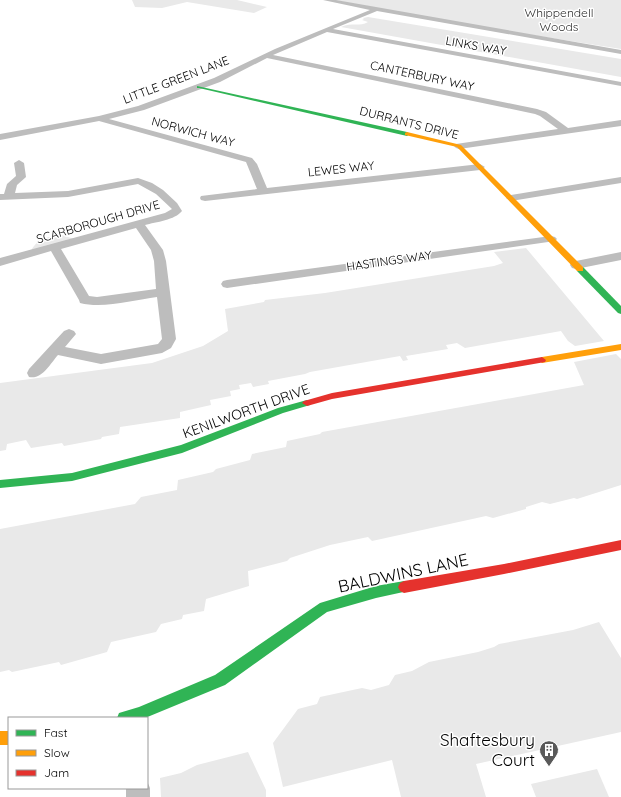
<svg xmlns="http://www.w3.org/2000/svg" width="621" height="797" font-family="Quicksand,sans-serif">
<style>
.green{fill:#e9e9e9}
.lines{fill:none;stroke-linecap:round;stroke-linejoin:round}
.street{fill:#bdbdbd;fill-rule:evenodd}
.fast{fill:#30b455;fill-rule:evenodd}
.slow{fill:#ff9f0a;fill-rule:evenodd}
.jam{fill:#e5322d;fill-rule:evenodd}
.labels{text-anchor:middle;stroke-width:3;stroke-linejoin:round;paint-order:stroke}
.far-park-label{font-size:12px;fill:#2e2e2e;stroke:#fff}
.far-street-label{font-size:12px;fill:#000;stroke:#fff}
.street-label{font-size:14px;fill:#000;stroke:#fff}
.near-street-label{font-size:17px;fill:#000;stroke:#fff}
.near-poi-label{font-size:17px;fill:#000;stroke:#fff;text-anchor:end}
</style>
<rect width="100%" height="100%" fill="#fff"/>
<!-- green -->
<g class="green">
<polygon points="132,0 237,0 267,7 254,13 187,2 162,8 135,7"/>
<polygon points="334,0 621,0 621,49 469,25"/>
<path d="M 368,17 L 621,59 L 621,77 L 341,27 C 352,22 360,27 368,22 L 362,20 L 364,19 L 363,18 Z"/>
<path d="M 62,235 L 74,239 L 31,251 C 36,239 50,236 62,235 Z"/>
<polygon points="526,248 604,341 575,346 568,341 561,331 465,348 457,343 446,345 448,349 406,356 408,360 403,361 400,356 310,372 305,374 268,381 269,384 253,387 251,383 239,385 240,389 230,391 231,396 210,400 211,405 180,412 180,418 120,427 119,434 102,437 101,439 64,446 62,443 31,448 26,440 7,444 6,450 0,451 0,383 152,363 203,346 228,331 225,309 264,302 265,300 325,293 494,266 503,263 494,252"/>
<polygon points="616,354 621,359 621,485 577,499 574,498 550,504 542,502 526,507 526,509 493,518 486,516 372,541 368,537 330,545 290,558 287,561 248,571 249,586 206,599 204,611 183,615 182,619 161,624 156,632 111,642 107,652 61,665 59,662 12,672 9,670 0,672 0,529 135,504 141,497 177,490 178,480 213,472 216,469 250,460 252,454 286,447 287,441 320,434 322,432 584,385 574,362"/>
<polygon points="599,622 621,658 621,732 476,764 486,797 401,797 392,760 283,787 273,743 298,709 317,704 320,697 362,688 371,690 389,685 395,675 412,671 429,662 478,652 494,647 499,644 573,630"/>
<polygon points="248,752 266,790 266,797 161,797 160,778 181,773 197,765"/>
<polygon points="597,769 609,797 536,797 531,784"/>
</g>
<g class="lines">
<!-- street -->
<g class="street">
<polygon points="323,0 336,0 621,50 621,54 377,11 333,29 621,82 621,86 327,32 273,55 537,109 546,112 568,128 621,120 621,126 459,149 456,148 454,146 456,144 558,129 540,116 535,114 267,58 220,82 144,110 109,119 252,158 257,164 267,188 480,164 485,167 480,170 205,201 201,200 200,198 201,196 257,189 246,162 99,121 0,140 0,134 99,116 138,106 214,78 275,49 370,10"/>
<path d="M 19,160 L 24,163 L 26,177 L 17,185 L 15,193 L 68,191 L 138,178 L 152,183 L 163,190 L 177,203 L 182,211 C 175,220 156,222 145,225 L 163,250 L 166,261 L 176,339 L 171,348 L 162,353 L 101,364 L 58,355 C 50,364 42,380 29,377 L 27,373 L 29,369 L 64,331 L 69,329 L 74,331 L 76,334 L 65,347 L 101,354 L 158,344 L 162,339 L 157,297 C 134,300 103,309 80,303 L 79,300 L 51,251 L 0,266 L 0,258 L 165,213 L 172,209 L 156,194 L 138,184 L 68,197 L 0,200 L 0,194 L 4,194 L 7,184 L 16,176 L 14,163 ZM 136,228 L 151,250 L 154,261 L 156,289 L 97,297 L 89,296 L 61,249 Z"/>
<polygon points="621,177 621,183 511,201 506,198 511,195"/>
<polygon points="551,236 555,237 557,239 555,241 227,288 223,287 221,284 223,281 227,280"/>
<polygon points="621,252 621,260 576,269 572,268 570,265 572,262 576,261"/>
<polygon points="147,781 150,788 150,797 126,797 126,788 147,788"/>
</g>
<!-- fast -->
<g class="fast">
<polygon points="197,86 407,132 410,134 407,136 199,88 197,88"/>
<polygon points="577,267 583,267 621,306 621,314 618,313 577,271"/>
<polygon points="307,400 312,403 310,405 283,413 182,453 72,481 0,488 0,480 72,473 181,445 278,408"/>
<polygon points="404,581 408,583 410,587 408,591 376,598 327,612 225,685 145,718 117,718 119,713 139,707 215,675 320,603 376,586"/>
</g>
<!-- slow -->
<g class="slow">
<polygon points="407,132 461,145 583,267 583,271 577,271 457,147 405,135 405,133"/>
<polygon points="621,344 621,350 542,363 538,360 542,357"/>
<rect x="0" y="731" width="9" height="14"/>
</g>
<!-- jam -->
<g class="jam">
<polygon points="542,357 546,360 545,362 332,399 307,406 302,403 304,401 332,393"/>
<polygon points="621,540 621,550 504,574 404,593 400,591 398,587 400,583 404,581 504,564"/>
</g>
</g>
<!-- icons -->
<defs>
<g id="building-pin" transform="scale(1)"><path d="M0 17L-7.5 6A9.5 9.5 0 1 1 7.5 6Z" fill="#595959" stroke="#fff"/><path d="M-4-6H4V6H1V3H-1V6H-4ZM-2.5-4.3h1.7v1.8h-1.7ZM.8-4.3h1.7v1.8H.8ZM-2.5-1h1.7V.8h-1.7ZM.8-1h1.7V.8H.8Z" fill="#fff"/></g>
</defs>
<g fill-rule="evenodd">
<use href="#building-pin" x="549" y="750"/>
</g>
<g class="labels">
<!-- far-park labels -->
<g class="far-park-label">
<text x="559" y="17">Whippendell<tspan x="559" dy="14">Woods</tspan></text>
</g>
<!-- far-street labels -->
<g class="far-street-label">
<text transform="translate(476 46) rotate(10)" y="4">LINKS WAY</text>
<text transform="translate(422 76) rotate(12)" y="4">CANTERBURY WAY</text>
<text transform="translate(176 80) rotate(-21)" y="4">LITTLE GREEN LANE</text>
<text transform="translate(409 123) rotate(14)" y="4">DURRANTS DRIVE</text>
<text transform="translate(193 132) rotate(15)" y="4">NORWICH WAY</text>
<text transform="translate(341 169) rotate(-6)" y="4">LEWES WAY</text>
<text transform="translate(98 222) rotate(-16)" y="4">SCARBOROUGH DRIVE</text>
<text transform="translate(389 261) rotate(-8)" y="4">HASTINGS WAY</text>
</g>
<!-- street labels -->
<g class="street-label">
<text transform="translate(246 411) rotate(-20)" y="5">KENILWORTH DRIVE</text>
</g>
<!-- near-street labels -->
<g class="near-street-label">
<text transform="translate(403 573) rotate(-12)" y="6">BALDWINS LANE</text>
</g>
<!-- near-poi labels -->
<g class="near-poi-label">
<text x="535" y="746">Shaftesbury<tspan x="535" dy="20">Court</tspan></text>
</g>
</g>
<!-- legend -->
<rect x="8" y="717" width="140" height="72" fill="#ffffff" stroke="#999999"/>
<rect x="16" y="730" width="20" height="6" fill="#30b455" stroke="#999999"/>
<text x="44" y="737" font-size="12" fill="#000000">Fast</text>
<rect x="16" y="750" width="20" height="6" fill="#ff9f0a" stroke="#999999"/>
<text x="44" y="757" font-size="12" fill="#000000">Slow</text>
<rect x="16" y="770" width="20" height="6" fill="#e5322d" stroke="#999999"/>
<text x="44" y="777" font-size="12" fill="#000000">Jam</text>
</svg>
